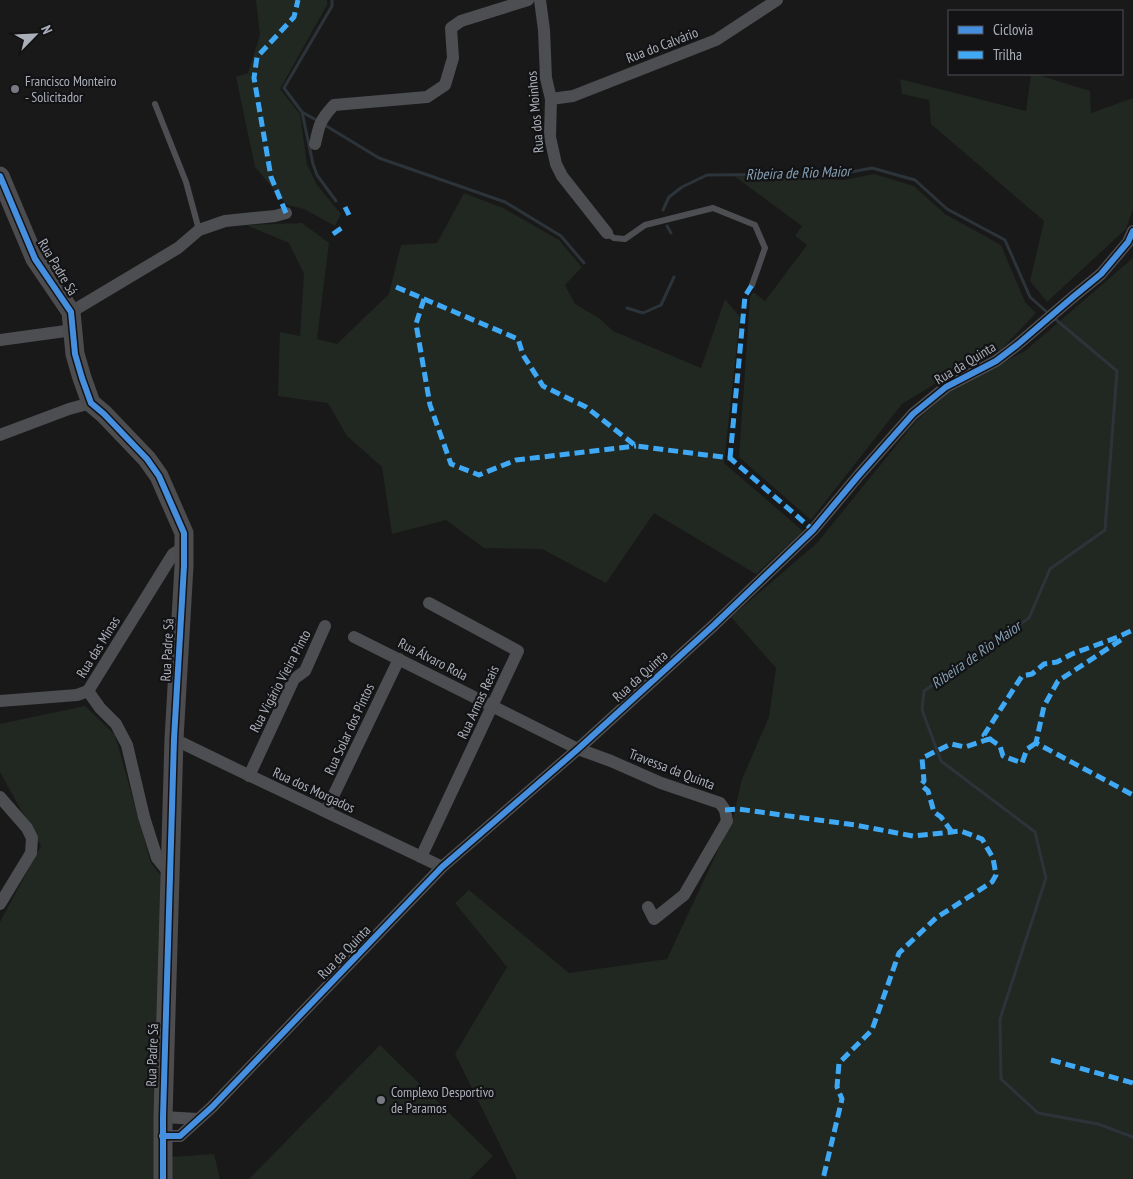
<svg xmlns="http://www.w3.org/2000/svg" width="1133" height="1179" font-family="'PT Sans Narrow',sans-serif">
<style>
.green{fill:#212721}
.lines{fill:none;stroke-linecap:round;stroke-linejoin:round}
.stream{stroke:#2c343a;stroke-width:3}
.lane{stroke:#4d4e51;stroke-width:6}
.street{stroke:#4d4e51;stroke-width:12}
.secondary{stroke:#4c4c4f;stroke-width:19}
.quiet{stroke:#3fa9f5;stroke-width:5;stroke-dasharray:10 5;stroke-linecap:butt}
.cycleway-casing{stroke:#131315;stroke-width:9}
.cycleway{stroke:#468fdf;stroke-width:6}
.poi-dot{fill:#777a81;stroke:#131315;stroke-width:2}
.labels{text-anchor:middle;stroke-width:4.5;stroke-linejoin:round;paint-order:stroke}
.street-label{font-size:14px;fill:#aaafb9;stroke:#131315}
.poi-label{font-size:14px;fill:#aaafb9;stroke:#131315;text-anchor:start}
.water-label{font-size:15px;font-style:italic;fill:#839eb2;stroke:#131315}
</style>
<rect width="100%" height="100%" fill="#191919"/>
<!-- green -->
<g class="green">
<polygon points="256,0 327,0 327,5 280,89 300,114 307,164 317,185 341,214 335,226 304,209 287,205 255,167 236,77 248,73 260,35"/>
<polygon points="1031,74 1035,74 1090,91 1091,113 1133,98 1133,209 1126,229 1047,302 1030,281 1044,221 931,124 929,100 902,94 900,79 1026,111"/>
<polygon points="874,174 914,186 945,214 1001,245 1025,302 1036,313 998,353 938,382 902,404 811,520 739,457 750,298 753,292 765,301 807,245 795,236 802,226 734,176 843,180"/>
<polygon points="464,193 503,208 559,240 582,267 565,285 575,304 599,318 613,331 701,368 725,299 740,317 724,463 803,531 756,574 654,513 606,583 542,549 484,548 446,520 392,534 382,467 347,436 328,403 278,396 280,332 300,336 304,274 289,243 246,225 302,223 329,243 317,339 337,344 389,294 401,245 437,243"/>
<polygon points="1133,258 1133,1179 517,1179 455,1054 507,967 455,903 469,890 569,973 667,959 733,818 742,779 769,717 776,668 731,617 817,543 916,421 951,390 1025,351"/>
<polygon points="85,706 115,735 151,863 162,877 170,1157 214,1154 220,1179 0,1179 0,922 41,846 0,772 0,724"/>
<polygon points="380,1045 493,1156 470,1179 249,1179"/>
</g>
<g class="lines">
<!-- stream -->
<g class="stream">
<polyline points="302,112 313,164 317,175 336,201"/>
<polyline points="318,121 302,112 284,88 332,6 332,0"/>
<polyline points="323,124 379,158 505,202 561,236 584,263"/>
<polyline points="663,210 669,197 682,187 707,175 841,174 872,168 915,180 947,209 1005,240 1030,297 1049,314"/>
<polyline points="667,226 671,233"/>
<polyline points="627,308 643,313 661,305 674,277"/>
<polyline points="1054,318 1117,371 1105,530 1050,569 1029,618 924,691 922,710 941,761 1035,832 1046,878 1000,1019 1001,1079 1038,1113 1098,1124 1133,1137"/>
</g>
<!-- lane -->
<g class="lane">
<polyline points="155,104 186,182 199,230"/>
<polyline points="607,233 614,238 625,239 645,225 713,208 755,225 765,248 752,285"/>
</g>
<!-- street -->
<g class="street">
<polyline points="540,0 544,30 546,78 551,99 550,137 556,164 562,176 607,233"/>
<polyline points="551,99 573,96 716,40 777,0"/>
<path d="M 315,144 C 319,125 320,120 334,105 L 427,97 L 445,85 L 453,58 L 451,28 L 461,21 L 528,0"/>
<polyline points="71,312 178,248 199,230 225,221 275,216 286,213"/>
<polyline points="0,340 73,330"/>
<polyline points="0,435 69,409 91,403"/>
<polyline points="354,637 578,749 611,761 661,783 720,803 725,810 727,821 684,895 654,919 648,907"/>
<polyline points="88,691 100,708 116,724 127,745 144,817 157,858 170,874"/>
<polyline points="0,701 77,695 88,691 173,554 184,547"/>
<path d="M 174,739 C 263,783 353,824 442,867"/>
<polyline points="249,776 294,679 305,671 325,626"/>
<polyline points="0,797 27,828 32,838 31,853 0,904"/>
<polyline points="326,811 399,659"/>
<polyline points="421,857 518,651 429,603"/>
<polyline points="163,1117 198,1119"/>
<polyline points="162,1136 180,1136 212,1107 442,867 578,749 714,625 813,530 859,475 913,414 946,387 996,361 1017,345 1073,297 1101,274 1128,242 1133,231"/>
</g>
<!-- secondary -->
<polyline class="secondary" points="0,176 35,259 71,312 75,354 82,378 91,403 104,414 147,459 159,476 184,533 184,566 174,739 163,1117 163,1179"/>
<!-- quiet -->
<g class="quiet">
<polyline points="345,207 349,215"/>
<polyline points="286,213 271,177 254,78 257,57 294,17 298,0"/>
<polyline points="333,234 343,227"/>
<polyline points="396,287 518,339 523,355 543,386 586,407 636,446 730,458 813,530"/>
<polyline points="424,299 416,324 430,405 451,464 479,475 516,460 636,446"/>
<polyline points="730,458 745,296 752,285"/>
<polyline points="1121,640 1058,681 1044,706 1036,743 1133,795"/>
<polyline points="1036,743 1027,749 1022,763 1003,756 1000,746 984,735 1022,676 1032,674 1044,664 1057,662 1072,654 1118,637 1133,630"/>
<polyline points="725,810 738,809 855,825 913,836 961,831 982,839 993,858 996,875 992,882 936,918 899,953 872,1030 839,1063 837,1087 842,1099 823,1179"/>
<polyline points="952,832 941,817 934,812 928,791 921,785 924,781 922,758 951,744 965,747 986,740 990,739 992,742"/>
<polyline points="1051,1060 1133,1083"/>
</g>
<!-- cycleway casing -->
<g class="cycleway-casing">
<g id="cycleway">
<polyline points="0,176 35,259 71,312 75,354 82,378 91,403 104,414 147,459 159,476 184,533 184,566 174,739 163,1117 163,1179"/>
<polyline points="162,1136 180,1136 212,1107 442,867 578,749 714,625 813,530 859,475 913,414 946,387 996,361 1017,345 1073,297 1101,274 1128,242 1133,231"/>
</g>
</g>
<!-- cycleway -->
<use href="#cycleway" class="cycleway"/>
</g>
<!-- markers -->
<g class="poi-dot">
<circle cx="15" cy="89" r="5"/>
<circle cx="381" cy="1100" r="5"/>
</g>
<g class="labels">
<!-- street labels -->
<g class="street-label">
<text transform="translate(662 45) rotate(-21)" y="5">Rua do Calvário</text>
<text transform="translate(535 112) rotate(-95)" y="5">Rua dos Moinhos</text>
<text transform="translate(58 267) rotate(59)" y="5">Rua Padre Sá</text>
<text transform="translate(965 363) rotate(-31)" y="5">Rua da Quinta</text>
<text transform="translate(98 647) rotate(-58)" y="5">Rua das Minas</text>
<text transform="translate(167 650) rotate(-87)" y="5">Rua Padre Sá</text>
<text transform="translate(433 659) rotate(27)" y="5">Rua Álvaro Rola</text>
<text transform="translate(640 676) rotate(-42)" y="5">Rua da Quinta</text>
<text transform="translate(280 681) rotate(-62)" y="5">Rua Vigário Vieira Pinto</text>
<text transform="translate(478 702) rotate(-65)" y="5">Rua Armas Reais</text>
<text transform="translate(349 729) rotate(-65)" y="5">Rua Solar dos Pintos</text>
<text transform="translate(672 769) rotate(21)" y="5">Travessa da Quinta</text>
<text transform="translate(314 790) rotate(25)" y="5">Rua dos Morgados</text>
<text transform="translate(344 952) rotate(-46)" y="5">Rua da Quinta</text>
<text transform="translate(152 1055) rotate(-88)" y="5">Rua Padre Sá</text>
</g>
<!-- poi labels -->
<g class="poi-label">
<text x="25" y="86">Francisco Monteiro<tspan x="25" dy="16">- Solicitador</tspan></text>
<text x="391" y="1097">Complexo Desportivo<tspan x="391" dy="16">de Paramos</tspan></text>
</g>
<!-- water labels -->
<g class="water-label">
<text transform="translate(798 173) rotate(-2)" y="5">Ribeira de Rio Maior</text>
<text transform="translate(976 655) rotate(-35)" y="5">Ribeira de Rio Maior</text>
</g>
</g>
<!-- legend -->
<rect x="948" y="10" width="175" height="65" fill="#131315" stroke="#4f5157"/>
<rect x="958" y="26" width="25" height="8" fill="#468fdf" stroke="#4f5157"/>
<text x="993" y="35" font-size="15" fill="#aaafb9">Ciclovia</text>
<rect x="958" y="51" width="25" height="8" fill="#3fa9f5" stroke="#4f5157"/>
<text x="993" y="60" font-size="15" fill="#aaafb9">Trilha</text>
<!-- north arrow -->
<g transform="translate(35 35) rotate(66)" stroke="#131315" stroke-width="4" paint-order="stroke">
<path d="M0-4L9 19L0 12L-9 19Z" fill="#aaafb9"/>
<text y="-8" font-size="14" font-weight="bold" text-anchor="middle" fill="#aaafb9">N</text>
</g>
</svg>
